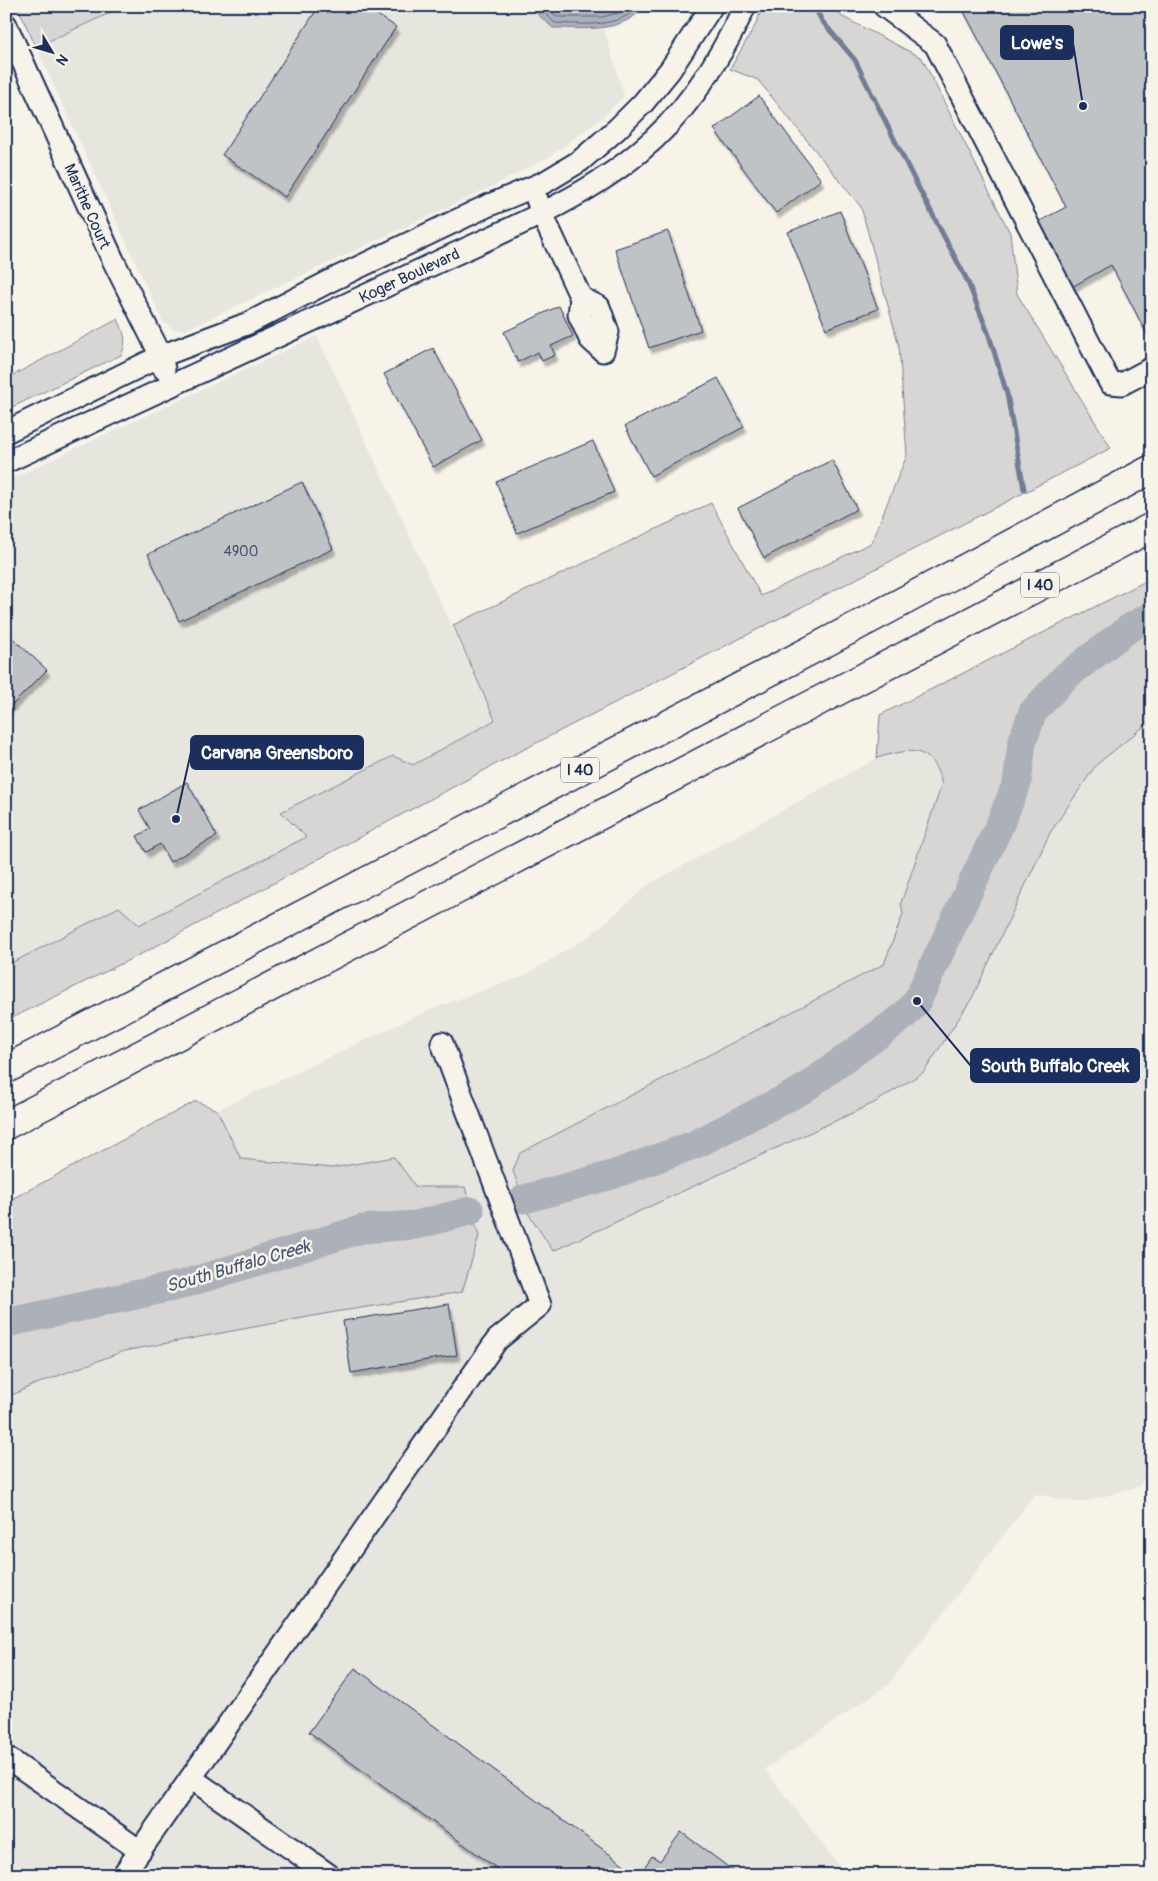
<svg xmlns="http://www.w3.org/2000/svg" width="1158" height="1881" font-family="Pangolin,sans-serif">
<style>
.built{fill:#e6e5de}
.green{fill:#d7d6d4;stroke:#798299}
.water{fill:#acb0b9;stroke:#727c95}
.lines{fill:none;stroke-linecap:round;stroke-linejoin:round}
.shore{stroke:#556382;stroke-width:1}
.stream{stroke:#727c95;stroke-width:5}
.river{stroke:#acb0b9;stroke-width:29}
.building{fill:#c0c3c5;stroke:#1b2f5e;filter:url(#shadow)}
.minor-casing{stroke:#1b2f5e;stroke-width:25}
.highway-casing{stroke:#1b2f5e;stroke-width:31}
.minor{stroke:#f7f3e8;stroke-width:21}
.highway{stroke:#f7f3e8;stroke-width:28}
.labels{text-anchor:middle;stroke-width:5;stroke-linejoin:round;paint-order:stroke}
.number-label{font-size:14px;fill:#445478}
.shield{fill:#f7f3e8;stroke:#5d6a87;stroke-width:1}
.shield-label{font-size:15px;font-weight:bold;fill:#1b2f5e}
.street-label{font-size:16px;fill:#1b2f5e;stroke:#f7f3e8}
.water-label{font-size:18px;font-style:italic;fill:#465679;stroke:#f7f3e8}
.leader{fill:none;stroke:#1b2f5e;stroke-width:2}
.callout-dot{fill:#1b2f5e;stroke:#f7f3e8;stroke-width:2}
.callout{fill:#1b2f5e;stroke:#1b2f5e;stroke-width:2}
.callout-label{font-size:18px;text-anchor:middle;font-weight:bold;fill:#fff}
</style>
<defs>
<filter id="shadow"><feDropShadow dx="3" dy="5.5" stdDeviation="1" flood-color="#0004"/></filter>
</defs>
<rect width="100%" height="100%" fill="#f7f3e8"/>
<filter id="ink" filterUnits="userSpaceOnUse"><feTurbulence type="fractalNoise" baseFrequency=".02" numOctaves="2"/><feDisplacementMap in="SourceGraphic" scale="10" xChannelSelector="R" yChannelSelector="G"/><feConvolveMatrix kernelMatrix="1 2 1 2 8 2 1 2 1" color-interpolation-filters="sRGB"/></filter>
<g filter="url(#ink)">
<!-- built -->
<g class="built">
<polygon points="125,6 532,6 535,12 553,28 604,29 624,96 603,117 549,157 495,185 185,330 174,330 163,322 36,47"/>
<polygon points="317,336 495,720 412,765 281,812 307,837 138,926 119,907 6,966 6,481"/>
<polygon points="1152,720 1152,1469 1139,1486 1081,1503 1035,1494 889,1684 765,1769 846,1875 6,1875 6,1398 31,1386 124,1351 335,1312 462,1292 465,1187 416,1187 393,1157 332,1168 241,1159 217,1110 429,1010 524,976 591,935 648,885 877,758 906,749 925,755 938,771 942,784 901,903 903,914 884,964 520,1153 513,1171 528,1213 553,1251 924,1072 972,998 1050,833 1096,765"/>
</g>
<!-- green -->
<g class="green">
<polygon points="17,6 125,6 36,47"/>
<polygon points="763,6 836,6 841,16 922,58 1010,233 1017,294 1111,448 511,756 147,951 6,1021 6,966 119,907 139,925 306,837 281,812 393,756 413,765 495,720 453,625 711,503 761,596 871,543 907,455 899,346 861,207 758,80 730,69 756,24"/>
<path d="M 118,319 C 124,333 128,341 121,355 L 6,410 L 6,379 Z"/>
<path d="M 1152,578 L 1152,720 L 1096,765 L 1050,833 L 972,998 L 924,1072 L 874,1103 L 553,1251 L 528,1213 L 513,1171 L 520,1153 L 884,964 L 903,914 L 901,903 L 942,784 C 931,744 910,748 877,758 L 880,715 Z"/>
<polygon points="196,1101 217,1110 241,1159 332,1168 394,1157 416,1187 465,1187 479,1236 462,1292 335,1312 124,1351 31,1386 6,1398 6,1202"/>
</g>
<!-- water -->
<path class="water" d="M 532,6 L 645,6 C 621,34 587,28 553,28 L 535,12 Z"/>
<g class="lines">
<!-- shore -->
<g class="shore">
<path d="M 538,6 L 555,23 C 583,24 618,29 639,6"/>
<polyline points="545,6 557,17 602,17 618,13 630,6"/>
<polyline points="556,6 561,9 602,10 615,6"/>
</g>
<!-- stream -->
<polyline class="stream" points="814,6 822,21 855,60 916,183 967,280 989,335 1007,394 1024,489"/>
<!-- river -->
<g class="river">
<polyline points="524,1199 612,1175 696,1144 802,1090 904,1016 917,1001 1000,824 1017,783 1022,742 1033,712 1065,677 1128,629 1152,615"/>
<polyline points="6,1323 181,1285 362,1229 416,1225 470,1211"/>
</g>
</g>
<!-- building -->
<g class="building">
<polygon points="319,6 364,6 396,27 285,197 222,155"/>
<polygon points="961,6 1152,6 1152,339 1150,340 1111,265 1070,288 1036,223 1066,207"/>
<polygon points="759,96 821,180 776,213 714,129"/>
<polygon points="840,211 878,309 826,329 788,232"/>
<polygon points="668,231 701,330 649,348 615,249"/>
<polygon points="559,306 573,336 551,346 555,355 542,361 538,352 518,362 504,332"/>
<polygon points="433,348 482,440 433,467 384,374"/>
<polygon points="718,378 744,427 651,476 625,426"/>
<polygon points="593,441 614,492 517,533 496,482"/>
<polygon points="832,460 857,509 764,558 738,508"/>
<polygon points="302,482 333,549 179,621 148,554"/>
<polygon points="6,632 47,670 6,711"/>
<polygon points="187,782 217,836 170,862 160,844 146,852 137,836 150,829 139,810"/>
<polygon points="449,1304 457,1355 351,1373 343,1321"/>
<polygon points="355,1668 638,1875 506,1875 309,1732"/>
<polygon points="681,1832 739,1875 639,1875 652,1856 660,1861"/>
</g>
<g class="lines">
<!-- minor casing -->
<g class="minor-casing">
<g id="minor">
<polyline points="884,6 935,44 1110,383 1122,384 1152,368"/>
<polyline points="6,25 113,260 161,356 164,369"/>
<polyline points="537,199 541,212 581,298 579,315 590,339 603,351 608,332 599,307 581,298"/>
<polyline points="6,432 161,356 249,323 334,279 487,206 545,182 580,161 617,129 643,103 670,70 712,6"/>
<path d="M 6,462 C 146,396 287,333 427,267 C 496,234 580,202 638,153 C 685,115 720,60 745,6"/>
<polyline points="6,1757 140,1851"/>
<polyline points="191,1778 329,1875"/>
<polyline points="123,1875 497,1340 540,1305 442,1043"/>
</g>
</g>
<!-- highway casing -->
<g class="highway-casing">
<g id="highway">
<polyline points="6,1069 819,646 1152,469"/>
<polyline points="6,1125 1152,527"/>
</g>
</g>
<!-- minor -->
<use href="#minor" class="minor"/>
<!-- highway -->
<use href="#highway" class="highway"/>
</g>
</g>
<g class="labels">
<!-- number labels -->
<g class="number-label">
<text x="241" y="556">4900</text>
</g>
<!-- shield labels -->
<g class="shield">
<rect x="1021" y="572.5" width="38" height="25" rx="4"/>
<rect x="561" y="757.5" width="38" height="25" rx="4"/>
</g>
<g class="shield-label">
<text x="1040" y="590">I 40</text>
<text x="580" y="775">I 40</text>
</g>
<!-- street labels -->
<g class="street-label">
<text transform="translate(88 206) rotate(66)" y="6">Marithe Court</text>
<text transform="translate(409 275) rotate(-25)" y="6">Koger Boulevard</text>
</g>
<!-- water labels -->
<g class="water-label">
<text transform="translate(238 1266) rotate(-16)" y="6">South Buffalo Creek</text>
</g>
</g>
<!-- callouts -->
<path class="leader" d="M1083 106L1073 43M176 819L191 752M917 1001L971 1066"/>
<g class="callout-dot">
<circle cx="1083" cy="106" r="5"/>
<circle cx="176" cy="819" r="5"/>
<circle cx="917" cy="1001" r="5"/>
</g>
<g class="callout">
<rect x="1001" y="26" width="72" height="33" rx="5"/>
<rect x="191" y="736" width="172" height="33" rx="5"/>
<rect x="971" y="1049" width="168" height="33" rx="5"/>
</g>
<g class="callout-label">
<text x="1037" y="49">Lowe's</text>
<text x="277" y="759">Carvana Greensboro</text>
<text x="1055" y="1072">South Buffalo Creek</text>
</g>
<!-- margin -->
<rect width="1158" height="1881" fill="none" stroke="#f7f3e8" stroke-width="25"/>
<rect x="12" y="12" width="1133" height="1856" fill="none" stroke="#1b2f5e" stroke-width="2" filter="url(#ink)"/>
<!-- north arrow -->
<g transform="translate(52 52) rotate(128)" stroke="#f7f3e8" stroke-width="4" paint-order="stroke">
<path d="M0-4L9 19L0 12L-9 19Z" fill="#1b2f5e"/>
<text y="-8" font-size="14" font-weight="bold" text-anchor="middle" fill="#1b2f5e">N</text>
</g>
</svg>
